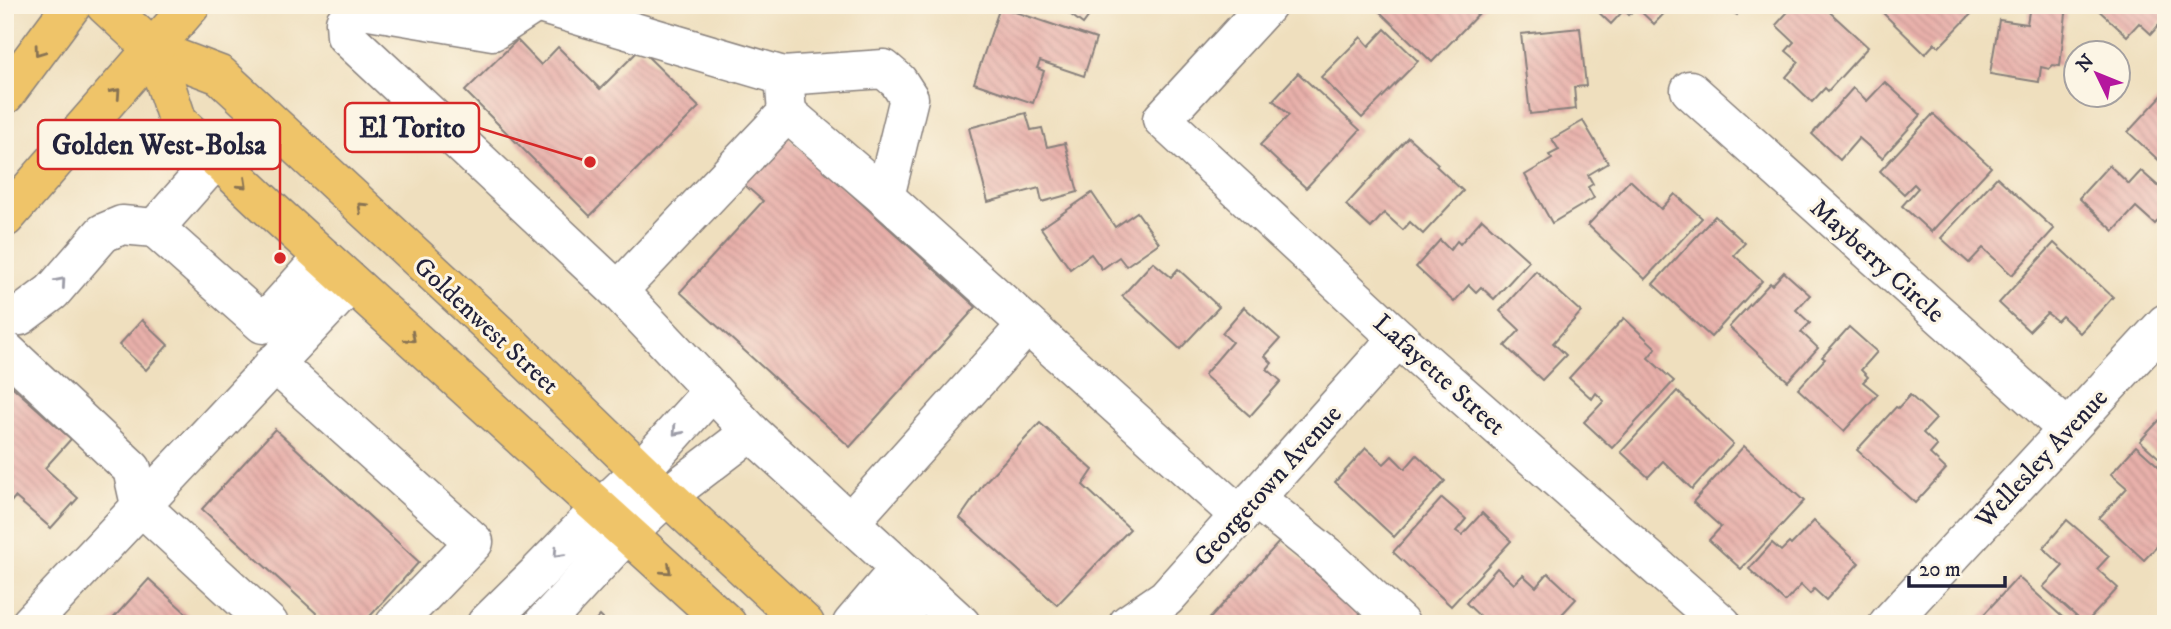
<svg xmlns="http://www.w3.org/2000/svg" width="2171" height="629" font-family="'IM FELL DW Pica',serif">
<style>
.building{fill:url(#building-back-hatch)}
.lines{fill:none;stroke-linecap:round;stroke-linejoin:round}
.minor-casing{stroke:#88807c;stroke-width:41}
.major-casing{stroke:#88807c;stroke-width:41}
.minor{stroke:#fff;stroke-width:38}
.major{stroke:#efc469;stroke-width:38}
.oneway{stroke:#887352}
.oneway2{stroke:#9c9ca7}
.labels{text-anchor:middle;stroke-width:6;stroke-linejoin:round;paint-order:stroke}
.street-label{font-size:26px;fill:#22223b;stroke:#fcf5e5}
.leader{fill:none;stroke:#d62828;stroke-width:2.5}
.callout-dot{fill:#d62828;stroke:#fcf5e5;stroke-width:2.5}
.callout{fill:#fcf5e5;stroke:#d62828;stroke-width:2.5}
.callout-label{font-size:28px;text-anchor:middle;font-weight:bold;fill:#22223b}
</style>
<defs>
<pattern id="building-back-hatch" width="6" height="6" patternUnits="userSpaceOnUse" patternTransform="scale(1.75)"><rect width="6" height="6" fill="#e8b0aa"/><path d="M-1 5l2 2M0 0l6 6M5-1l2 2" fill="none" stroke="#c79793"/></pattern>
</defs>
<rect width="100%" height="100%" fill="#fcf5e5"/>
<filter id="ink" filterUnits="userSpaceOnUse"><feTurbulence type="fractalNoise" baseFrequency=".0143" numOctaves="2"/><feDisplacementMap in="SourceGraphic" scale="14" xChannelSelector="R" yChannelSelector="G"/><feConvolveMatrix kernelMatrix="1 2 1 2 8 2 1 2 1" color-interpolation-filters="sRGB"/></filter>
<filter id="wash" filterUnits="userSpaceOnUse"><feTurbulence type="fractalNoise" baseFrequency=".00686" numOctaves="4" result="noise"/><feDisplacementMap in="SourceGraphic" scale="28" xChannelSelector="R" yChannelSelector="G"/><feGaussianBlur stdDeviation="1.57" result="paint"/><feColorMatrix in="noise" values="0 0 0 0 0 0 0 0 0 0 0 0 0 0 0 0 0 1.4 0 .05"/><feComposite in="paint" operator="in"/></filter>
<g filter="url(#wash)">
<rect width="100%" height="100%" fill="#efdfbe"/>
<g id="blocks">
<!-- building -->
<g class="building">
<polygon points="1058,5 1112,5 1107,13 1097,5 1083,24"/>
<polygon points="1385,5 1487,5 1432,62 1379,11"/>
<polygon points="1591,5 1672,5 1654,24 1636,7 1629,15 1624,10 1611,24"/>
<polygon points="1720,5 1743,5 1737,15"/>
<polygon points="1794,5 1822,5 1868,47 1828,91 1825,88 1812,102 1786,77 1799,62 1786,51 1794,42 1776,25"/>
<polygon points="1892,5 1980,5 1939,47 1935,43 1925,54 1884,14"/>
<polygon points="2030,5 2067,5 2060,66 2053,65 2049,69 2041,67 2039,82 1990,74 1999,20 2027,24"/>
<polygon points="2097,5 2166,5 2166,17 2151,34 2139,23 2127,36 2095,7"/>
<polygon points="1000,7 1096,39 1084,76 1040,61 1037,68 1044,71 1033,103 974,83"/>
<polygon points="1580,28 1586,86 1574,87 1576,109 1530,114 1521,34"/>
<polygon points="1385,29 1418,61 1362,118 1321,77 1361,37 1369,46"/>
<polygon points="517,40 541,65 558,47 600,89 640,49 699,107 590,216 465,91"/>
<polygon points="1298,73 1360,130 1306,188 1260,145 1289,115 1273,100"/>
<polygon points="1885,82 1921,115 1882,158 1859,138 1840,160 1812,134 1853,88 1867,101"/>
<polygon points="2166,91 2166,167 2128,132"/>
<polygon points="1026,113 1031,130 1042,128 1047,147 1065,143 1078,192 1042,202 1039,188 988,202 969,128"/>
<polygon points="1933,114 1991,167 1931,232 1902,206 1918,188 1914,184 1904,194 1880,171"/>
<polygon points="1583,121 1608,163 1588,175 1593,184 1588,187 1594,198 1552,223 1525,175 1552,159 1549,155 1559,150 1552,139"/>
<polygon points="783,132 976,307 850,447 680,292 763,201 739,180"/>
<polygon points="1408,137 1438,164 1436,166 1463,191 1423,234 1410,222 1403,230 1384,213 1371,228 1346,205"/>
<polygon points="2109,165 2129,184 2141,171 2166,193 2166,212 2155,224 2136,207 2114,231 2079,198"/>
<polygon points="1997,177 2054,229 2012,275 1983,248 1969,263 1941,238"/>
<polygon points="1630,180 1661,209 1675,194 1702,218 1645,279 1588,225"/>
<polygon points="1092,193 1115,227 1137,212 1159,243 1126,266 1119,257 1102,269 1091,254 1070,269 1041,228"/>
<polygon points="1715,216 1745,243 1734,255 1762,281 1711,337 1653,284"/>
<polygon points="1482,219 1529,261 1494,299 1481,287 1476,292 1469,285 1454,302 1416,267 1440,240 1450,250 1457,241 1460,244"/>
<polygon points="2054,243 2113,297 2080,333 2062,316 2057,321 2047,313 2029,331 1999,303"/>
<polygon points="1153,262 1171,277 1178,269 1219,307 1180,349 1122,296"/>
<polygon points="1536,271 1581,312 1553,343 1566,355 1542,380 1505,346 1520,330 1500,311"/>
<polygon points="1784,272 1810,295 1796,310 1810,323 1801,332 1818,348 1788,381 1729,327 1770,283 1772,285"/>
<polygon points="1244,307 1280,339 1265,356 1272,363 1267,369 1281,381 1250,416 1204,375 1232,342 1222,333"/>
<polygon points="1624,318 1656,348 1648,358 1674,381 1612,448 1584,422 1604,401 1596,393 1592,399 1569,378"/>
<polygon points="142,320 168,345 146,370 119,345"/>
<polygon points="1849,327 1877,352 1861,370 1868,377 1863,382 1878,394 1844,431 1798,389 1825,359 1822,357"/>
<polygon points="5,380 71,439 45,468 78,498 51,528 15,497 5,509"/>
<polygon points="1677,391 1733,444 1692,489 1663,461 1648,477 1621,452"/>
<polygon points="1910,395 1936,419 1923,433 1937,446 1930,454 1946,469 1915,503 1857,450 1896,407 1898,408"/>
<polygon points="2166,413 2166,464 2140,441"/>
<polygon points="1040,423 1093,470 1083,485 1130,529 1057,605 960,518 985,482"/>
<polygon points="275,429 419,562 363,624 328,624 202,509"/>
<polygon points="1744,446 1804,501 1741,569 1709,540 1721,527 1693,502"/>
<polygon points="2136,446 2166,473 2166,537 2144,560 2099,518 2127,488 2111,474"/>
<polygon points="1366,448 1384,464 1392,456 1405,469 1417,455 1445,481 1394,537 1335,482"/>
<polygon points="1442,498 1466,519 1456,531 1462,535 1482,513 1511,541 1451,606 1393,552"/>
<polygon points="2067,520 2109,556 2097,569 2118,588 2085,624 2043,587 2063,566 2043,548"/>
<polygon points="1814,521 1859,563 1826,600 1814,589 1810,594 1801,585 1785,602 1749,569 1772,543 1781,551 1789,543 1791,545"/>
<polygon points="1280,541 1373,624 1205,624"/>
<polygon points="1497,568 1514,584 1523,575 1536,587 1548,573 1576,599 1553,624 1488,624 1466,603"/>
<polygon points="2018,577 2070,624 1975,624"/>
<polygon points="149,579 198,624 108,624"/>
<polygon points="600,616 608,624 593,624"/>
</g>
</g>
</g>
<g filter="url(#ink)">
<use href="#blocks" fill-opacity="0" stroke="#88807c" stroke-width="2"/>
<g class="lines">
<!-- minor casing -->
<g class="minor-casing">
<g id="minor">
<polyline points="533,5 493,31 357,8 345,22 346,36 618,291 751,432 961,624"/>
<polyline points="543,5 783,76 884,69 898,81 909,98 885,197"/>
<polyline points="1267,5 1162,119 1398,338 1722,624"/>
<polyline points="1690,90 2067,429"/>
<polyline points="787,113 885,197 1240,516"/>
<polyline points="155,228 216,159"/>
<polyline points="618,291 787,113 785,88"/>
<polyline points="5,317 20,316 52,292 103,233 122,225 155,228 263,324 323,257"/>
<polyline points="5,350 132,469 140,505 269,624"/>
<polyline points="274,363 474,542 395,624"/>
<polyline points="1255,498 1328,557 1400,624"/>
<polyline points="850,522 1027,325"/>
<polyline points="30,624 351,283"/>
<polyline points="486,624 537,574 600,509 641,470 712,391"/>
<polyline points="543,624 627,533 667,496 751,432"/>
<polyline points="852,624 899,569"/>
<polyline points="892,624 923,589"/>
<polyline points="1128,624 1166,598 1398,338"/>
<polyline points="1888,624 2166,323"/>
</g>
</g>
<!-- major casing -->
<g class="major-casing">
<g id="major">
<polyline points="105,5 154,50 220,75 510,344 667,496 805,624"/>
<polyline points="154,50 178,122 267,206 727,624"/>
<polyline points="5,95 72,5"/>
<polyline points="5,218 191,5"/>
</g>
</g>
<!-- minor -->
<use href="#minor" class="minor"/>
<!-- major -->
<use href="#major" class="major"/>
</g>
<!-- one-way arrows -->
<defs><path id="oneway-chevron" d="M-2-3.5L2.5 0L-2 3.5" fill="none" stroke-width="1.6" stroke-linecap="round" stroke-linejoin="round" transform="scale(1.75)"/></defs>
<g class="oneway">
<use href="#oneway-chevron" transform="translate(39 51) rotate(126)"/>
<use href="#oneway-chevron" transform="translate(116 93) rotate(-48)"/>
<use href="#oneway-chevron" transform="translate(243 184) rotate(43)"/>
<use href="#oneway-chevron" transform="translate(362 207) rotate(-137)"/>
<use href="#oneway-chevron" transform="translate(411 338) rotate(42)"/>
<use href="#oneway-chevron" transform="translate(667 570) rotate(42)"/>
</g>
<g class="oneway2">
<use href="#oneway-chevron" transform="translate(61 282) rotate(-49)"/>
<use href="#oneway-chevron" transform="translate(677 431) rotate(132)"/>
<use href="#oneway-chevron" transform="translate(558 553) rotate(133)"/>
</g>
</g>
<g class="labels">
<!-- street labels -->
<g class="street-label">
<text transform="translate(1878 260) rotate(42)" y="9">Mayberry Circle</text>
<text transform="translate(487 325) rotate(43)" y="9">Goldenwest Street</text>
<text transform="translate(1440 374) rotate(42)" y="9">Lafayette Street</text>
<text transform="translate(2041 458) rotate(-47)" y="9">Wellesley Avenue</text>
<text transform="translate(1267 485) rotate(-48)" y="9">Georgetown Avenue</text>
</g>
</g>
<!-- callouts -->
<path class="leader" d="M590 162L479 128M280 258L280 144"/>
<g class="callout-dot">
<circle cx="590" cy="162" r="7"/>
<circle cx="280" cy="258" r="7"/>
</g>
<g class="callout">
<rect x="345" y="103" width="134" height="49" rx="7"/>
<rect x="38" y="120" width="242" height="49" rx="7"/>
</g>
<g class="callout-label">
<text x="412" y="137">El Torito</text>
<text x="159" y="154">Golden West-Bolsa</text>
</g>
<!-- margin -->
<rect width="2171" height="629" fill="none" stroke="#fcf5e5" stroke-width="28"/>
<!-- north arrow -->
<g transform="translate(2097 74) rotate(313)"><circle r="33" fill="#fcf5e5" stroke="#a5a1a1" stroke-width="2"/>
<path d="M0-5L12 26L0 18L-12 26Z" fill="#b5179e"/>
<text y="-10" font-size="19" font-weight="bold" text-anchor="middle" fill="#22223b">N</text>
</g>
<!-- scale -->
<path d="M1909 576v10h96v-10" fill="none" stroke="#22223b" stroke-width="3.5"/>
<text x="1919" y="576" font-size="21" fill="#22223b" stroke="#fcf5e5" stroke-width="5" paint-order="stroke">20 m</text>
</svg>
